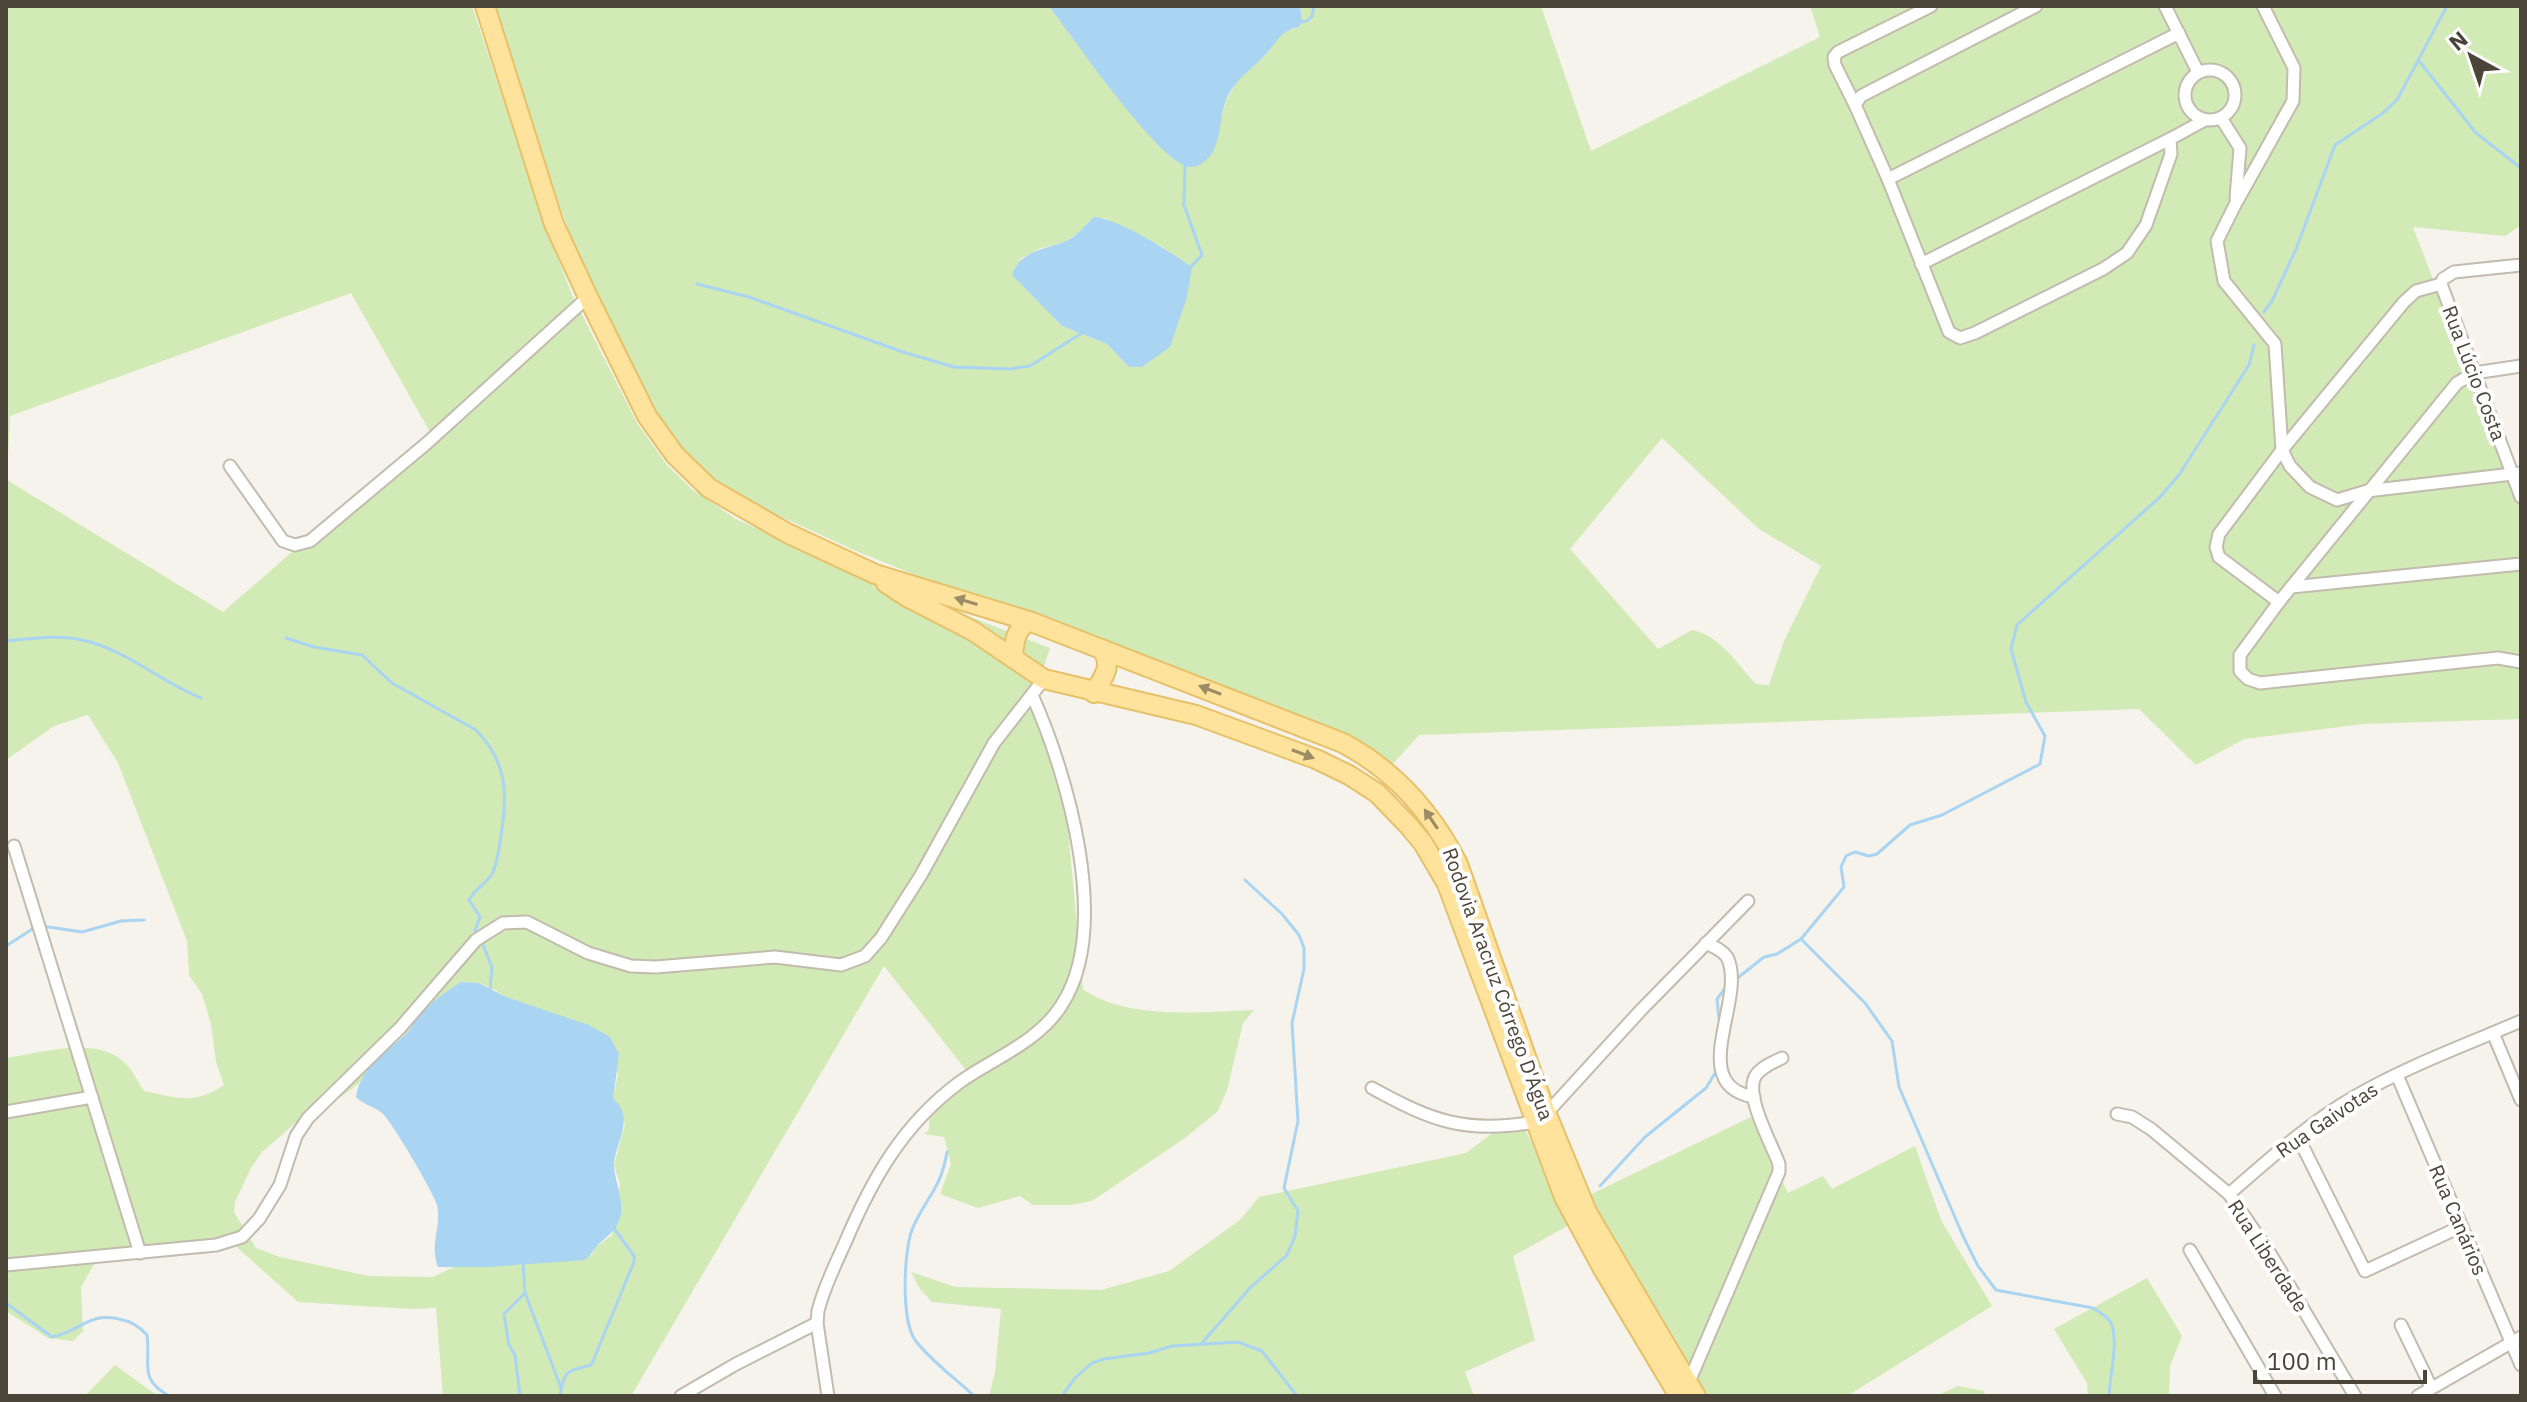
<svg xmlns="http://www.w3.org/2000/svg" width="2527" height="1402" font-family="'IBM Plex Sans',sans-serif">
<style>
.green{fill:#d2eab5;fill-rule:evenodd}
.water{fill:#a9d4f2}
.lines{fill:none;stroke-linecap:round;stroke-linejoin:round}
.stream{stroke:#a9d4f2;stroke-width:3}
.minor-casing{stroke:#c2bbae;stroke-width:15}
.primary-casing{stroke:#e6c16a;stroke-width:22}
.minor{stroke:#fff;stroke-width:11}
.primary{stroke:#ffe39c;stroke-width:18}
.oneway{fill:#9c8c66}
.labels{text-anchor:middle;stroke-width:8;stroke-linejoin:round;paint-order:stroke}
.street-label{font-size:20px;fill:#4b4439;stroke:#fff}
</style>
<rect width="100%" height="100%" fill="#f6f3ec"/>
<!-- green -->
<g class="green">
<path d="M 6,6 L 472,6 L 544,223 L 573,297 L 637,423 L 667,465 L 693,490 L 736,519 L 813,555 L 1050,648 L 1039,681 L 1039,692 L 1063,776 L 1083,989 C 1124,1020 1204,1012 1254,1010 L 1243,1023 L 1227,1090 L 1218,1111 L 1185,1138 L 1092,1201 L 1070,1205 L 1033,1205 L 1020,1196 L 978,1208 L 940,1194 L 951,1164 L 944,1137 L 924,1134 L 929,1130 C 929,1101 938,1080 970,1075 L 884,966 L 631,1396 L 443,1396 L 436,1308 L 411,1309 L 298,1302 L 230,1241 L 101,1252 L 81,1287 L 83,1331 L 73,1341 L 48,1338 L 6,1311 L 6,1058 C 41,1053 100,1034 127,1065 C 134,1072 138,1083 144,1091 C 178,1098 194,1105 224,1085 L 216,1062 L 211,1024 L 202,994 L 189,975 L 187,941 L 118,763 L 88,715 L 54,726 L 6,760 ZM 351,293 L 430,432 L 223,612 L 7,480 L 10,416 ZM 461,982 L 480,983 L 495,990 L 618,1073 L 613,1099 L 625,1124 L 614,1165 L 620,1184 L 612,1235 L 596,1247 L 592,1255 L 454,1267 L 433,1277 L 369,1276 L 280,1257 L 256,1248 L 234,1212 L 235,1202 L 251,1168 L 262,1152 L 300,1119 L 329,1106 L 358,1084 L 392,1044 L 409,1032 L 416,1019 Z"/>
<path d="M 494,6 L 1049,6 L 1149,135 L 1176,160 L 1219,128 L 1226,101 L 1238,79 L 1267,54 L 1281,33 L 1299,27 L 1302,20 L 1300,6 L 1541,6 L 1591,151 L 1820,37 L 1810,6 L 2521,6 L 2521,225 L 2505,236 L 2413,227 L 2521,510 L 2521,719 L 2363,724 L 2244,739 L 2196,765 L 2139,709 L 1419,735 L 1390,767 L 856,551 L 747,501 L 706,474 L 683,452 L 654,412 L 587,278 L 561,209 ZM 1104,218 L 1159,245 L 1192,267 L 1169,347 L 1129,367 L 1107,344 L 1062,326 L 1053,317 L 1044,306 L 1020,259 L 1038,249 L 1065,242 L 1082,230 L 1087,223 ZM 1662,438 L 1759,529 L 1821,566 L 1784,641 L 1769,685 L 1756,684 C 1736,663 1721,636 1692,630 L 1658,649 L 1570,549 Z"/>
<polygon points="1751,1117 1788,1193 1823,1176 1832,1189 1915,1146 1941,1220 1992,1306 1847,1396 1697,1396 1581,1199"/>
<polygon points="1521,1121 1571,1224 1513,1256 1535,1340 1465,1372 1474,1396 989,1396 995,1372 1001,1309 932,1302 920,1289 911,1272 955,1287 1101,1290 1169,1271 1240,1220 1259,1197 1466,1153 1502,1126"/>
<polygon points="2147,1278 2182,1336 2170,1366 2169,1396 2088,1396 2087,1383 2054,1329"/>
<polygon points="115,1365 158,1396 85,1396"/>
<polygon points="1958,1386 1984,1391 1985,1396 1936,1396"/>
</g>
<!-- water -->
<g class="water">
<path d="M 1049,6 L 1300,6 L 1302,20 L 1299,27 C 1282,30 1278,40 1268,52 C 1252,70 1233,80 1225,103 C 1220,119 1220,144 1210,156 C 1205,162 1197,168 1189,167 C 1157,161 1072,36 1049,6 Z"/>
<path d="M 1094,217 C 1120,219 1170,252 1192,267 L 1187,297 L 1170,347 L 1142,367 L 1129,367 L 1107,344 L 1062,326 L 1012,275 C 1021,250 1043,250 1064,242 C 1077,237 1084,226 1094,217 Z"/>
<path d="M 461,982 L 479,983 L 506,997 L 589,1025 L 610,1037 L 619,1054 L 613,1099 C 635,1116 617,1140 614,1162 C 613,1178 625,1200 620,1218 C 616,1232 606,1236 597,1246 C 593,1251 590,1256 585,1260 L 489,1267 L 438,1267 C 429,1245 442,1227 437,1205 C 435,1195 391,1120 382,1113 C 374,1106 365,1106 356,1097 C 360,1068 387,1051 406,1034 C 411,1030 413,1023 417,1018 C 428,1004 446,992 461,982 Z"/>
</g>
<g class="lines">
<!-- stream -->
<g class="stream">
<polyline points="1300,22 1307,21 1312,16 1314,6"/>
<polyline points="2420,62 2476,133 2521,168"/>
<polyline points="1185,164 1184,205 1202,255 1190,268"/>
<polyline points="697,284 749,297 903,352 954,367 1010,369 1030,366 1085,331"/>
<polyline points="2264,312 2272,301 2296,249 2335,145 2383,113 2397,100 2447,6"/>
<path d="M 286,638 L 314,647 L 362,655 L 392,683 L 476,730 C 507,762 508,793 501,835 C 499,847 498,860 493,872 C 488,883 475,888 469,900 L 480,917 L 475,930 L 477,934"/>
<path d="M 6,641 C 30,639 58,634 82,640 C 125,649 161,682 201,698"/>
<polyline points="42,926 82,932 121,921 144,920"/>
<path d="M 1801,939 L 1865,1003 L 1892,1041 L 1899,1087 L 1963,1236 L 1978,1266 L 1996,1290 L 2093,1308 C 2100,1313 2109,1317 2112,1325 C 2118,1346 2110,1375 2109,1396"/>
<polyline points="481,940 492,967 490,990"/>
<polyline points="6,946 34,928"/>
<polyline points="1735,980 1764,957 1777,954 1801,939 1844,887 1841,867 1846,856 1855,852 1869,856 1877,854 1910,825 1942,815 2040,764 2045,736 2026,702 2011,649 2017,625 2159,498 2179,475 2249,365 2254,345"/>
<polyline points="1720,1028 1717,999 1726,987"/>
<path d="M 947,1152 C 941,1188 928,1195 914,1225 C 903,1246 901,1321 915,1340 C 931,1361 955,1378 974,1396"/>
<polyline points="1600,1186 1645,1137 1706,1088 1717,1070"/>
<polyline points="523,1262 525,1293 561,1388"/>
<path d="M 6,1303 L 52,1337 C 79,1332 88,1312 119,1319 C 130,1321 140,1327 147,1335 C 151,1365 138,1378 169,1396"/>
<polyline points="1202,1343 1250,1288 1287,1255 1295,1236 1298,1211 1284,1188 1298,1121 1292,1023 1304,969 1304,948 1299,935 1282,914 1245,880"/>
<polyline points="520,1396 515,1355 509,1345 504,1314 525,1293"/>
<path d="M 560,1396 C 564,1368 568,1372 591,1365 L 593,1361 L 634,1262 L 634,1256 L 613,1227"/>
<polyline points="1062,1396 1075,1378 1092,1363 1104,1359 1149,1353 1172,1346 1238,1342 1262,1351 1297,1396"/>
</g>
<!-- minor casing -->
<g class="minor-casing">
<g id="minor">
<polyline points="2036,6 1861,96 1855,105 1888,179 2179,33"/>
<polyline points="2165,6 2198,72"/>
<polyline points="2263,6 2294,68 2293,101 2236,203 2217,241 2224,281 2275,344 2282,450 2290,466 2310,487 2337,500 2367,491 2521,473"/>
<circle cx="2210" cy="95" r="25"/>
<polyline points="1855,105 1835,65 1834,57 1838,52 1931,6"/>
<polyline points="2221,118 2240,148 2236,198"/>
<polyline points="2170,139 2205,120"/>
<polyline points="1888,179 1949,332 1960,338 1975,333 2103,269 2127,253 2146,225 2171,154 2170,139 1921,264"/>
<polyline points="2521,265 2454,272 2443,279 2441,284 2521,497"/>
<polyline points="2521,366 2474,373 2457,383 2279,602 2240,655 2240,671 2248,679 2260,683 2498,658 2521,662"/>
<polyline points="230,466 283,541 295,545 310,541 427,443 588,297"/>
<polyline points="2291,587 2521,564"/>
<polyline points="2279,602 2219,557 2216,547 2219,534 2282,450 2404,302 2416,291 2441,284"/>
<polyline points="14,846 140,1253"/>
<path d="M 1706,943 C 1714,947 1722,950 1727,957 C 1748,998 1684,1085 1754,1097"/>
<polyline points="2493,1033 2521,1100"/>
<polyline points="2397,1075 2521,1365"/>
<path d="M 1372,1088 C 1432,1121 1465,1134 1535,1122"/>
<polyline points="6,1112 92,1097"/>
<polyline points="1546,1114 1641,1010 1748,901"/>
<polyline points="2117,1114 2132,1117 2151,1129 2229,1194 2271,1255 2355,1396"/>
<polyline points="2298,1137 2365,1271 2460,1227"/>
<path d="M 2229,1194 C 2268,1160 2309,1123 2354,1097 C 2407,1066 2466,1045 2521,1021"/>
<polyline points="2190,1250 2275,1396"/>
<polyline points="6,1265 216,1245 242,1237 259,1219 280,1185 296,1136 308,1118 400,1028 476,940 503,923 527,922 588,953 631,966 656,967 775,957 841,965 865,956 881,938 921,875 994,743 1044,679"/>
<polyline points="2401,1325 2431,1387"/>
<path d="M 1688,1384 L 1779,1172 L 1779,1164 C 1772,1144 1743,1094 1756,1075 C 1762,1067 1773,1062 1782,1058"/>
<polyline points="681,1396 736,1364 817,1323"/>
<path d="M 828,1396 L 817,1323 L 818,1311 C 824,1287 835,1265 845,1243 C 872,1179 903,1124 960,1082 C 994,1058 1038,1042 1061,1006 C 1113,928 1067,773 1032,695"/>
<polyline points="2418,1396 2521,1337"/>
</g>
</g>
<!-- primary casing -->
<g class="primary-casing">
<g id="primary">
<path d="M 485,6 L 554,224 L 588,297 L 647,416 L 675,455 L 709,488 L 787,533 L 875,574 L 1029,621 L 1343,743 C 1395,771 1431,811 1458,864 L 1545,1110 L 1587,1212 L 1696,1396"/>
<polyline points="886,583 907,597 973,631 1044,679 1196,715 1316,759 1349,775 1377,793 1408,825 1423,843 1447,884 1564,1197 1603,1269 1679,1396"/>
<path d="M 1013,658 C 1014,642 1015,630 1029,621"/>
<path d="M 1094,693 C 1104,676 1113,666 1102,649"/>
</g>
</g>
<!-- minor -->
<use href="#minor" class="minor"/>
<!-- primary -->
<use href="#primary" class="primary"/>
</g>
<!-- one-way arrows -->
<defs><path id="oneway-solid" d="M-6-.8H1V-3.2L6.5 0L1 3.2V.8H-6Z" transform="scale(2)"/></defs>
<g class="oneway">
<use href="#oneway-solid" transform="translate(966 601) rotate(-163)"/>
<use href="#oneway-solid" transform="translate(1210 690) rotate(-159)"/>
<use href="#oneway-solid" transform="translate(1303 754) rotate(21)"/>
<use href="#oneway-solid" transform="translate(1431 819) rotate(-124)"/>
</g>
<g class="labels">
<!-- street labels -->
<g class="street-label">
<text transform="translate(2474 373) rotate(69)" y="7">Rua Lúcio Costa</text>
<text transform="translate(1498 984) rotate(70)" y="7">Rodovia Aracruz Córrego D'Água</text>
<text transform="translate(2327 1120) rotate(-34)" y="7">Rua Gaivotas</text>
<text transform="translate(2458 1220) rotate(67)" y="7">Rua Canários</text>
<text transform="translate(2268 1256) rotate(57)" y="7">Rua Liberdade</text>
</g>
</g>
<!-- border -->
<rect width="2527" height="1402" fill="none" stroke="#4b4439" stroke-width="16"/>
<!-- north arrow -->
<g transform="translate(2471 56) rotate(320)" stroke="#ffffff" stroke-width="6" paint-order="stroke">
<path d="M0-6L14 30L0 20L-14 30Z" fill="#4b4439"/>
<text y="-12" font-size="22" font-weight="bold" text-anchor="middle" fill="#4b4439">N</text>
</g>
<!-- scale -->
<path d="M2255 1370v12h170v-12" fill="none" stroke="#4b4439" stroke-width="4"/>
<text x="2267" y="1370" font-size="24" fill="#4b4439" stroke="#ffffff" stroke-width="6" paint-order="stroke">100 m</text>
</svg>
